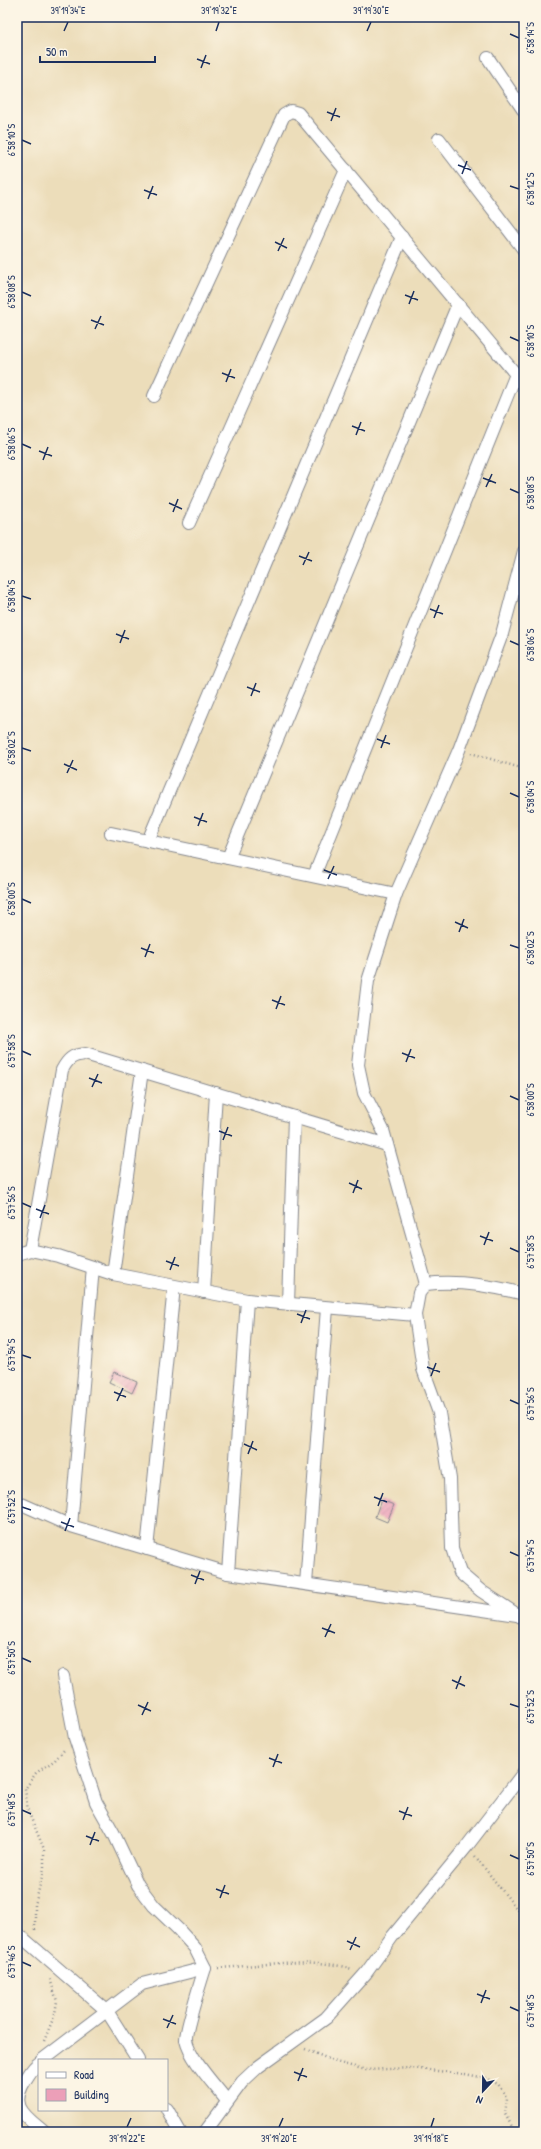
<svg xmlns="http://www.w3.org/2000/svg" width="541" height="2149" font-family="'Patrick Hand',sans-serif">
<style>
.building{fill:url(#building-hatch)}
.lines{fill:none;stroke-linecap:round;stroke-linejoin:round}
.street-casing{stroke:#84868c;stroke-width:14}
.path{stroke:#84868c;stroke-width:2.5;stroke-dasharray:1 3;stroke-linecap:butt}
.street{stroke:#fff;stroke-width:12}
.ticks{fill:none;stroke:#1b2f5e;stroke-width:1.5}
.neatline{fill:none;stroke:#1b2f5e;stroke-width:1.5}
.ticks-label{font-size:10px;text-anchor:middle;fill:#1b2f5e}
</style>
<defs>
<pattern id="building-hatch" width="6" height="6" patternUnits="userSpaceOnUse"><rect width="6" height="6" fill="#ec9fb8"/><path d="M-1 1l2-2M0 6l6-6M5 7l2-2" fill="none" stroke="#be8299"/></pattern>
</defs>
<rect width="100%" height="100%" fill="#fcf5e5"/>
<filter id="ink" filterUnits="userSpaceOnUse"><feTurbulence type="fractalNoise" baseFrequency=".025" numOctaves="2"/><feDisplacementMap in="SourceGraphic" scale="8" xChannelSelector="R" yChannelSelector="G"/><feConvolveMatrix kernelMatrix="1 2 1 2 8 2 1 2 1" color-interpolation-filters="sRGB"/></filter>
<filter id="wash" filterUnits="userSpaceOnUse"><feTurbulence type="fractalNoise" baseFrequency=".012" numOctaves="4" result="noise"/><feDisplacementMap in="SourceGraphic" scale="16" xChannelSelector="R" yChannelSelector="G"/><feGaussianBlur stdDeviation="0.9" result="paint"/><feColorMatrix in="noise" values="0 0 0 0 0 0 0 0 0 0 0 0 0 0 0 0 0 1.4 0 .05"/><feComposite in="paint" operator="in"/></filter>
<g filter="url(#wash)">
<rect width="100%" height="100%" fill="#ecddba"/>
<g id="blocks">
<!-- building -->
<g class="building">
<polygon points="114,1372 137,1382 132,1393 109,1382"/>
<polygon points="381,1500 394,1505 387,1522 375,1517"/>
</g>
</g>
</g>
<g filter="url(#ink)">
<use href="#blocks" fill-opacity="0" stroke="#84868c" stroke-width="1"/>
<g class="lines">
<!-- street casing -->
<g class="street-casing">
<g id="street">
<polyline points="488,58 524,111"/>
<polyline points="439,139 524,250"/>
<polyline points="154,396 284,115 291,111 298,113 524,384"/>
<polyline points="189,523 346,170"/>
<polyline points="111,833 396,894"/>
<polyline points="148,841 402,237"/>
<polyline points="228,858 458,304"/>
<polyline points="314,876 516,374"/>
<path d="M 30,1250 L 62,1070 C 68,1059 72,1055 85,1054 L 387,1145"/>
<polyline points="17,1254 30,1250 58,1256 113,1274 247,1300 415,1315"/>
<polyline points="113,1274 142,1071"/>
<polyline points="426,1284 383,1130 364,1093 358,1065 368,981 396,894 459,750 502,634 524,551"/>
<polyline points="204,1292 216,1093"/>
<path d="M 524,1294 C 493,1286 457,1280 426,1284 L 419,1293 L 415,1315 L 423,1369 L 439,1413 L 450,1479 L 452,1548 L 460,1573 L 481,1591 L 524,1619"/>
<polyline points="288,1304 294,1117"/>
<polyline points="17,1502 71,1526 228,1573 517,1615"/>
<polyline points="71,1526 93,1267"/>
<polyline points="147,1549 174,1287"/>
<polyline points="228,1573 247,1300"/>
<polyline points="306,1584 327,1308"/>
<path d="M 63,1676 L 75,1738 L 96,1802 L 114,1834 L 138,1885 L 154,1906 L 178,1929 L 195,1948 L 205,1968 C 201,1981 185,2031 186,2040 C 190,2059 215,2085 227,2101"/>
<polyline points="17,1933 107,2011 138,2060"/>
<polyline points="42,2060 142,1984 205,1968"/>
<path d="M 39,2063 C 33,2067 30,2073 26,2079 C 8,2106 24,2115 44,2132"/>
<polyline points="167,2109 180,2132"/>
<polyline points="205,2132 242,2082 258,2067 326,2018 366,1973 392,1937 467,1846 524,1772"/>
</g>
</g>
<!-- path -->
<g class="path">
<polyline points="471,753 524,769"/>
<polyline points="475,1856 524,1918"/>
<polyline points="35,1930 35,1905 44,1869 44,1849 28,1811 25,1789 36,1773 55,1760 65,1749"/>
<path d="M 218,1968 C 262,1966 308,1956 352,1969"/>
<polyline points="44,2041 55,2014 57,2001 50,1979"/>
<polyline points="305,2049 336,2062 366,2070 411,2068 465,2074 485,2078 498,2084 507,2098 505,2114 515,2132"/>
</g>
<!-- street -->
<use href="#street" class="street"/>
</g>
</g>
<!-- ticks -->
<path class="ticks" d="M 64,31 L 68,22M 216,31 L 219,22M 367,31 L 371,22M 510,34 L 519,38M 197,59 L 210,64M 201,68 L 206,55M 327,112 L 340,117M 331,121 L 336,108M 22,140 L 31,144M 458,165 L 471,170M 462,174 L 467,161M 510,186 L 519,189M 144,190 L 157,195M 148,199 L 153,186M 275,242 L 287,248M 278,251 L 284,238M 22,292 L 31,296M 405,295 L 418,300M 409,304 L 414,291M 91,320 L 104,325M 95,329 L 101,316M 510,337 L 519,341M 222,373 L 235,378M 226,382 L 231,369M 352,426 L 365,431M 356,435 L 361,422M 22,444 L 31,448M 39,451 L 52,456M 43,460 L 48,447M 483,478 L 496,483M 486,487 L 492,474M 510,489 L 519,493M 169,503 L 182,509M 173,512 L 178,499M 299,556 L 312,561M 303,565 L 309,552M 22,596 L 31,599M 430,609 L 443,614M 434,618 L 439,605M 116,634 L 129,639M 510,641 L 519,645M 120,643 L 125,630M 247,687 L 260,692M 251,696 L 256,683M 377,739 L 390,744M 22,748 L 31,751M 381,748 L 386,735M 64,764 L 77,770M 67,773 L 73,760M 510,793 L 519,797M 194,817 L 207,822M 198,826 L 203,813M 324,870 L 337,875M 328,879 L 334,866M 22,899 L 31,903M 455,922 L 468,928M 459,932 L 464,919M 510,945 L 519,948M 141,948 L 154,953M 145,957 L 150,944M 272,1000 L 285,1005M 276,1009 L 281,996M 22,1051 L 31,1055M 402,1053 L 415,1058M 406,1062 L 411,1049M 89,1078 L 102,1083M 92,1087 L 98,1074M 510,1096 L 519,1100M 219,1131 L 232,1136M 223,1140 L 228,1127M 349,1183 L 362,1189M 353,1193 L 358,1180M 22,1203 L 31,1207M 36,1209 L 49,1214M 40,1218 L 45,1205M 480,1236 L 493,1241M 484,1245 L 489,1232M 510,1248 L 519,1252M 166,1261 L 179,1266M 170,1270 L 175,1257M 297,1314 L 310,1319M 301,1323 L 306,1310M 22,1355 L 31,1358M 427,1367 L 440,1372M 431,1376 L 436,1363M 114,1392 L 126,1397M 510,1400 L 519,1404M 117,1401 L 123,1388M 244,1444 L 257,1450M 248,1454 L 253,1441M 374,1497 L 387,1502M 378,1506 L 383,1493M 22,1507 L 31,1510M 61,1522 L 74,1527M 65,1531 L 70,1518M 510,1552 L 519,1556M 191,1575 L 204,1580M 195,1584 L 200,1571M 322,1628 L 335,1633M 325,1637 L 331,1624M 22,1658 L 31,1662M 452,1680 L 465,1686M 456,1689 L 461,1676M 510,1704 L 519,1707M 138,1705 L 151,1711M 142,1715 L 148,1702M 269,1758 L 282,1763M 273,1767 L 278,1754M 22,1810 L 31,1814M 399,1811 L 412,1816M 403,1820 L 408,1807M 86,1836 L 99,1841M 90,1845 L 95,1832M 510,1855 L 519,1859M 216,1889 L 229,1894M 220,1898 L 225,1885M 347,1941 L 360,1947M 350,1950 L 356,1937M 22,1962 L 31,1966M 477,1994 L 490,1999M 481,2003 L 486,1990M 510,2007 L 519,2011M 163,2019 L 176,2024M 167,2028 L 173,2015M 294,2072 L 307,2077M 298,2081 L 303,2068M 127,2127 L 131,2118M 279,2127 L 283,2118M 431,2127 L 434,2118"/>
<!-- margin -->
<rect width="541" height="2149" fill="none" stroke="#fcf5e5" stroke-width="44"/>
<!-- legend -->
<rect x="38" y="2059" width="130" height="52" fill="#fcf5e5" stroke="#a2a6af"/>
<rect x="46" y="2072" width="20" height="6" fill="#ffffff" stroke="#a2a6af"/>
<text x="74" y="2079" font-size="12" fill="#1b2f5e">Road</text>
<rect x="46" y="2089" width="20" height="12" fill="#ec9fb8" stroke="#a2a6af"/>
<text x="74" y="2099" font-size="12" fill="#1b2f5e">Building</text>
<!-- north arrow -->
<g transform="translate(483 2091) rotate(202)" stroke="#fcf5e5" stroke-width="3" paint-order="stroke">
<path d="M0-3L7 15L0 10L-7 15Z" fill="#1b2f5e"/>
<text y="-6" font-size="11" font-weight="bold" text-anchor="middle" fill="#1b2f5e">N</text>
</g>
<!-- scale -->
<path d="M40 56v6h115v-6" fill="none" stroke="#1b2f5e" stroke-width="2"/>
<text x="46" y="56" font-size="12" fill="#1b2f5e" stroke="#fcf5e5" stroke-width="3" paint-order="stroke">50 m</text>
<rect x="22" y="22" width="497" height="2105" class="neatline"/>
<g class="ticks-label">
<text x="68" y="14">39°19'34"E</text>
<text x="219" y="14">39°19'32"E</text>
<text x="371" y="14">39°19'30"E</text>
<text transform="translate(530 38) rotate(-90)" y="4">6°58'14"S</text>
<text transform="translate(11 140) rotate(-90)" y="4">6°58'10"S</text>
<text transform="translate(530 189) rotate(-90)" y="4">6°58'12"S</text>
<text transform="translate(11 292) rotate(-90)" y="4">6°58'08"S</text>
<text transform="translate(530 341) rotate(-90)" y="4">6°58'10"S</text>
<text transform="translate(11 444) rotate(-90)" y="4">6°58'06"S</text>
<text transform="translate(530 493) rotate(-90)" y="4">6°58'08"S</text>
<text transform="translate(11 596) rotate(-90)" y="4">6°58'04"S</text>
<text transform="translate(530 645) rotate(-90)" y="4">6°58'06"S</text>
<text transform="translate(11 748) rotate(-90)" y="4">6°58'02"S</text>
<text transform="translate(530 797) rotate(-90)" y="4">6°58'04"S</text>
<text transform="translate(11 899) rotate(-90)" y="4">6°58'00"S</text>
<text transform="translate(530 948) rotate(-90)" y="4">6°58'02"S</text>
<text transform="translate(11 1051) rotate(-90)" y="4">6°57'58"S</text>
<text transform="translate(530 1100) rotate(-90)" y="4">6°58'00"S</text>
<text transform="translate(11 1203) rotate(-90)" y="4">6°57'56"S</text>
<text transform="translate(530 1252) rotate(-90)" y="4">6°57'58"S</text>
<text transform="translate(11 1355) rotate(-90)" y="4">6°57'54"S</text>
<text transform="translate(530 1404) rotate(-90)" y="4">6°57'56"S</text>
<text transform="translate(11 1507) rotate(-90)" y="4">6°57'52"S</text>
<text transform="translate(530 1556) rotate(-90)" y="4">6°57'54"S</text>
<text transform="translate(11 1658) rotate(-90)" y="4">6°57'50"S</text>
<text transform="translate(530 1707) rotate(-90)" y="4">6°57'52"S</text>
<text transform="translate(11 1810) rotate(-90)" y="4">6°57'48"S</text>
<text transform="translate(530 1859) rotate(-90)" y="4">6°57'50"S</text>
<text transform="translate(11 1962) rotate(-90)" y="4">6°57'46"S</text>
<text transform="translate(530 2011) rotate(-90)" y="4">6°57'48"S</text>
<text x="127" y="2142">39°19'22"E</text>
<text x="279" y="2142">39°19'20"E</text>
<text x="431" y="2142">39°19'18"E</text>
</g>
</svg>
